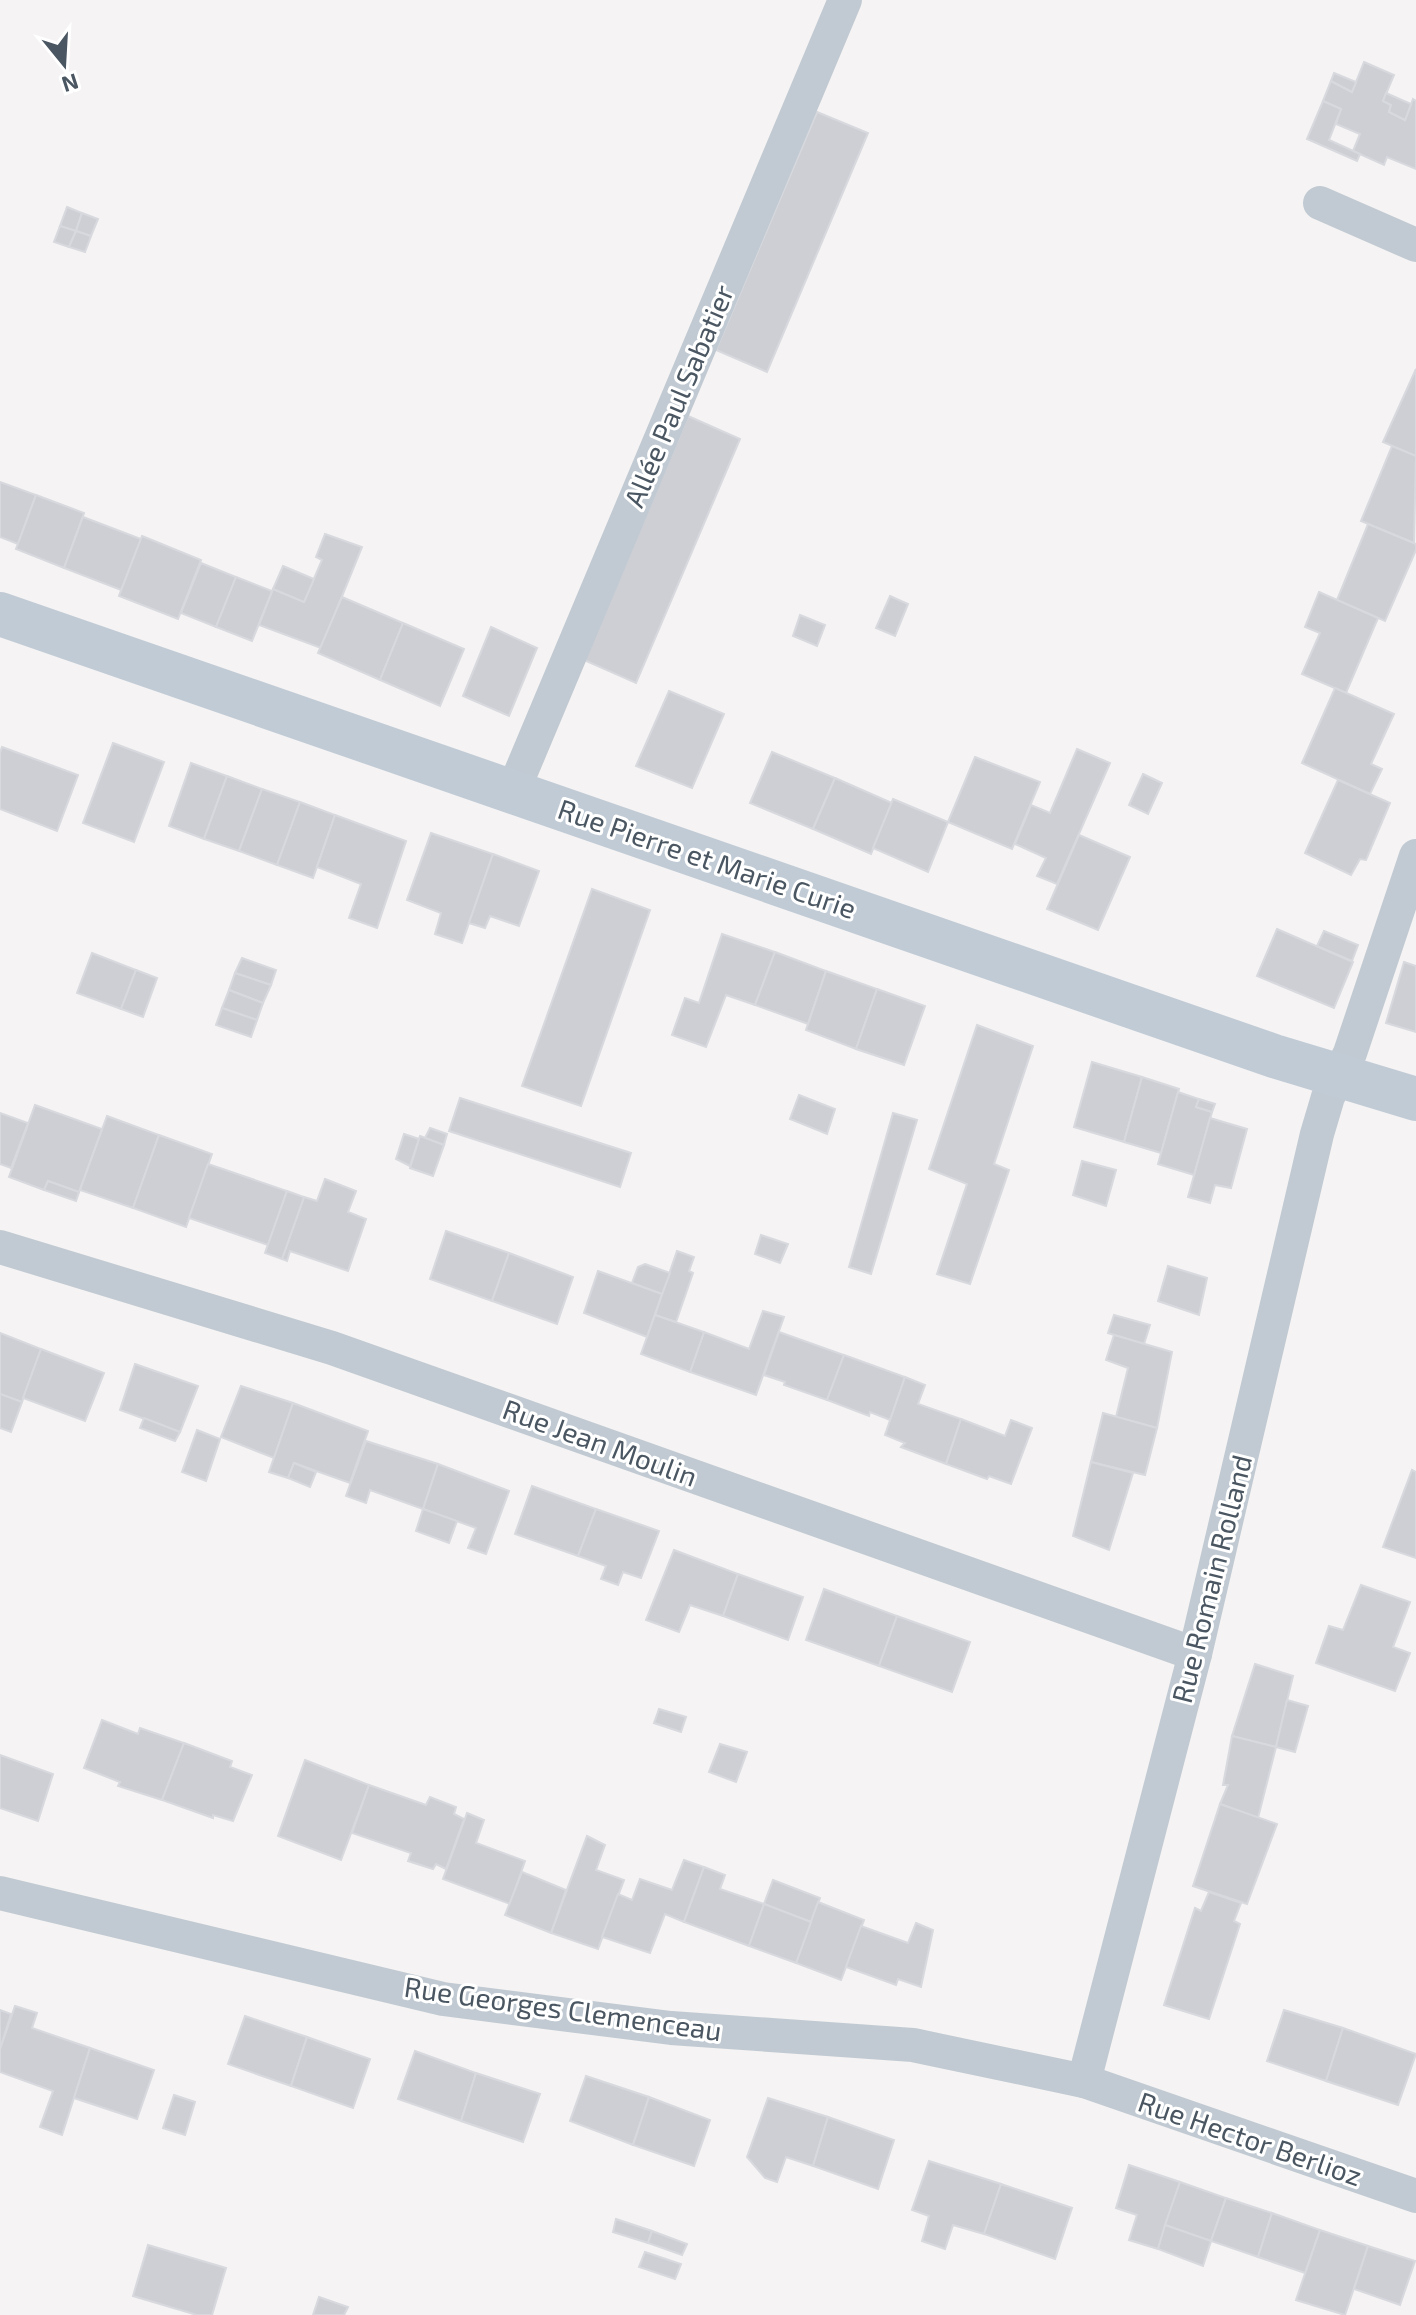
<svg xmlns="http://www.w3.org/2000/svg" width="1416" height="2315" font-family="'Exo 2',sans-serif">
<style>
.building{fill:#cdcfd5;stroke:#d7d9de;stroke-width:2}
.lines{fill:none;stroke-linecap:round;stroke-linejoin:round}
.street{stroke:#c1cad2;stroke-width:34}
.secondary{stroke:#c1cbd6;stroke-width:44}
.labels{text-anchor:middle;stroke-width:6;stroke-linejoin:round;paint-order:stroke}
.street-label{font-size:28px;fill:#4a5661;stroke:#fff}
</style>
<rect width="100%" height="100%" fill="#f5f3f3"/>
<!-- building -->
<g class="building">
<polygon points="1364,62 1394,75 1383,101 1391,105 1389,112 1405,120 1413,99 1416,101 1416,169 1387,157 1384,165 1353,151 1360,134 1336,124 1341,109 1323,101 1331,81 1352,92"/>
<polygon points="1334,73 1356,82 1352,92 1331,81"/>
<polygon points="1386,93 1411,104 1405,120 1389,112 1391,105 1383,101"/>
<polygon points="1323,101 1341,109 1329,140 1360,154 1357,161 1307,139"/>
<polygon points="817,112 868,133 767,372 716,350"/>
<polygon points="67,207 82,213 76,231 60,226"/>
<polygon points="82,213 98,219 91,236 76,231"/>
<polygon points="60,226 76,231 69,247 54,242"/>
<polygon points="76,231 91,236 85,252 69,247"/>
<polygon points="1416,369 1416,456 1383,442"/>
<polygon points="688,416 740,439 636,683 584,660"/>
<polygon points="1392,446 1416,456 1414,543 1361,521"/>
<polygon points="0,482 36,495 18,544 0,537"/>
<polygon points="36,495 84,513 64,568 16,549"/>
<polygon points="83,517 141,539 121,590 64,568"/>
<polygon points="1368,524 1416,544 1416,550 1385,621 1337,600"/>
<polygon points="325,534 362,547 321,648 259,625 273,589 304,602 322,560 316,557"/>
<polygon points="142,536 201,560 178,619 119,596"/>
<polygon points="201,563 236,577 216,627 181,613"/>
<polygon points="283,566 314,579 304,602 273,589"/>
<polygon points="236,577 272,591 252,641 216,627"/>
<polygon points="1319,592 1378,618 1346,693 1302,674 1320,633 1305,627"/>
<polygon points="890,596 908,604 895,636 876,628"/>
<polygon points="342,597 403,623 380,680 318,653"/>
<polygon points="800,615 825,625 817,646 793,636"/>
<polygon points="403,623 464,649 440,706 380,680"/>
<polygon points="491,627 537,648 509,716 463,696"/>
<polygon points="1335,688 1394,714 1371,764 1382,769 1370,794 1302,763"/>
<polygon points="669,691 724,714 692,788 636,766"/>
<polygon points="113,743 164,762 134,842 83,823"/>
<polygon points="2,747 78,775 57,831 0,809 0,753"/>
<polygon points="1077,749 1110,763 1057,884 1037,876 1046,858 1015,844 1031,805 1050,813"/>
<polygon points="772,752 835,778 813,829 750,803"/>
<polygon points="975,757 1040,782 1012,849 948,822"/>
<polygon points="191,763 227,776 204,839 169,826"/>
<polygon points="1143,774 1162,783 1148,814 1129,805"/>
<polygon points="227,776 262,789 239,851 204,839"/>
<polygon points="835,778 892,803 871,854 813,829"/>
<polygon points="1338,780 1390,803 1366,860 1360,859 1351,875 1305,853"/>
<polygon points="262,789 300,802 277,865 239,851"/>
<polygon points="893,799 948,822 928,872 873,848"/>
<polygon points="300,802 335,815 313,878 277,865"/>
<polygon points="335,815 406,841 377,928 349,918 361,884 317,867"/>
<polygon points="431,833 493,854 462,943 435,934 441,913 407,900"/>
<polygon points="1079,835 1130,857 1098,930 1047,909"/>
<polygon points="493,854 539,871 519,926 490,916 485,928 469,923"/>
<polygon points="592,889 650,910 581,1106 522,1086"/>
<polygon points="1277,929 1353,962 1334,1008 1257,976"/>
<polygon points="1324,931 1358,945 1352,961 1317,946"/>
<polygon points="722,934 775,952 755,1005 726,995 706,1047 672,1035 685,998 699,1003"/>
<polygon points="775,952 826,971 808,1024 755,1005"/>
<polygon points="92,953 136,970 121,1009 77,993"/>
<polygon points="242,958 276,970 271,985 235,973"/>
<polygon points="1404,962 1416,966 1416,1032 1386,1023"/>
<polygon points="136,970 157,978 143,1017 121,1009"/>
<polygon points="826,971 877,989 856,1049 806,1030"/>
<polygon points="235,973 271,985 263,1003 229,990"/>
<polygon points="877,989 925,1006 904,1065 856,1049"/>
<polygon points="229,990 263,1003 257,1020 222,1008"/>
<polygon points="222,1008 257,1020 251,1037 216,1025"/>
<polygon points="977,1025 1033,1046 994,1164 1009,1170 970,1284 937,1274 967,1184 929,1169"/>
<polygon points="1092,1062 1142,1077 1124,1142 1074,1127"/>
<polygon points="1142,1077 1179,1089 1161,1153 1124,1142"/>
<polygon points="1178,1092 1199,1099 1196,1107 1212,1112 1194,1175 1158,1164"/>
<polygon points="799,1095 835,1109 827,1134 790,1119"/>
<polygon points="460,1098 631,1153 620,1187 449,1131"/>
<polygon points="1199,1099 1215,1104 1212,1112 1196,1107"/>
<polygon points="35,1105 102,1129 79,1192 48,1181 44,1190 9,1177"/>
<polygon points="0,1113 28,1123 11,1168 0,1164"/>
<polygon points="893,1113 917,1120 871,1274 849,1267"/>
<polygon points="107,1116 159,1135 133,1208 80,1190"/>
<polygon points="1210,1118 1247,1129 1231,1188 1215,1185 1210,1203 1188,1197"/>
<polygon points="430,1128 447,1134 444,1145 425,1138"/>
<polygon points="404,1134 419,1139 410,1166 396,1159"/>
<polygon points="159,1135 212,1154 186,1227 133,1208"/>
<polygon points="420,1136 444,1145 433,1176 410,1168"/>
<polygon points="1082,1161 1116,1170 1106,1206 1073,1195"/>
<polygon points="208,1164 287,1191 268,1245 189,1218"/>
<polygon points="325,1179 356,1191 348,1212 366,1219 348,1271 290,1251 287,1261 282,1259 304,1197 317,1201"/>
<polygon points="48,1181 79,1192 76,1201 44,1190"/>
<polygon points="287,1191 304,1197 282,1259 265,1253"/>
<polygon points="446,1231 509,1253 492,1301 430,1279"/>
<polygon points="761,1235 788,1244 780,1263 755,1254"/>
<polygon points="677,1251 694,1257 689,1271 693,1273 676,1322 655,1315"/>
<polygon points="509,1253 573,1277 557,1324 492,1301"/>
<polygon points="645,1264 670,1273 662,1294 632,1283 638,1267"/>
<polygon points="1168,1266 1207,1278 1199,1315 1158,1301"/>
<polygon points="598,1271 662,1294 647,1337 584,1313"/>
<polygon points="763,1311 784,1317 756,1395 690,1372 704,1332 749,1349"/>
<polygon points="655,1315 704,1332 690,1372 641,1354"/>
<polygon points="1114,1315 1150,1325 1144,1344 1108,1333"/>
<polygon points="779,1332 844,1355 827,1400 784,1385 785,1382 764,1375"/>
<polygon points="0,1333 41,1349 22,1402 0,1394"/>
<polygon points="1114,1335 1172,1352 1157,1428 1116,1417 1128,1368 1106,1360"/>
<polygon points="41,1349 104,1373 85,1421 23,1398"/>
<polygon points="844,1355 905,1377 890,1420 870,1412 869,1416 827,1400"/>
<polygon points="135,1364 198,1386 180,1432 120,1410"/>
<polygon points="905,1377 925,1385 918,1404 961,1419 946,1464 901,1447 905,1443 885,1435"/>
<polygon points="241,1386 293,1403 274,1458 221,1437"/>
<polygon points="0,1394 22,1402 11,1432 0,1428"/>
<polygon points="293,1403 368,1431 350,1483 294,1463 288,1478 269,1472"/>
<polygon points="1103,1413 1157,1428 1145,1475 1091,1462"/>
<polygon points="144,1418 180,1432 175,1441 140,1428"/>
<polygon points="961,1419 1005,1436 1011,1420 1032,1428 1011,1484 989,1476 987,1479 946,1464"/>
<polygon points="197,1430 220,1439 206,1481 182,1472"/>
<polygon points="366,1441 438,1464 423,1509 370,1490 366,1503 346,1496"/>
<polygon points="1091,1462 1133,1473 1109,1550 1073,1536"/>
<polygon points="294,1463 316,1472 310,1487 288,1478"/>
<polygon points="438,1464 509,1491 486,1554 468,1548 476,1528 423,1509"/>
<polygon points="1412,1470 1416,1472 1416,1558 1383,1547"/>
<polygon points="532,1486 596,1509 578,1556 515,1534"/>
<polygon points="423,1509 457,1521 449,1543 416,1531"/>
<polygon points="596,1509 659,1531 641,1578 623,1572 618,1585 601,1579 606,1566 578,1556"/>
<polygon points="674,1550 738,1574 723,1616 690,1605 679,1632 646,1620"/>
<polygon points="738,1574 803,1597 788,1640 723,1616"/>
<polygon points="1361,1585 1410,1602 1393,1647 1410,1653 1395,1691 1316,1663 1329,1626 1343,1630"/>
<polygon points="824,1589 897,1616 879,1666 806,1640"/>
<polygon points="897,1616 970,1642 952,1692 879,1666"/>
<polygon points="1255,1664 1293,1676 1276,1747 1232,1736"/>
<polygon points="1287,1700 1308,1706 1295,1752 1276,1747"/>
<polygon points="659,1709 686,1717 681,1732 654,1723"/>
<polygon points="102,1720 138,1734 140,1728 184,1743 162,1800 118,1786 120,1782 84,1768"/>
<polygon points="1232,1736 1276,1747 1258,1818 1220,1804 1228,1785 1223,1785"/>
<polygon points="184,1743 232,1761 230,1767 252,1775 233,1821 213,1815 213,1818 162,1800"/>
<polygon points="720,1744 747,1752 736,1782 709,1772"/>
<polygon points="0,1755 53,1774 38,1821 0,1808"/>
<polygon points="305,1760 369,1785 341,1860 278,1836"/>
<polygon points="369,1785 426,1805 430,1797 456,1807 454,1814 464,1819 446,1869 436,1864 433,1869 408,1861 411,1853 352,1833"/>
<polygon points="1220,1804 1277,1824 1247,1904 1193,1886"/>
<polygon points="467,1813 484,1820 476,1843 525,1861 510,1904 443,1879"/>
<polygon points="587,1836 605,1845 596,1870 624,1880 598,1949 551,1933"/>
<polygon points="684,1860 704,1867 684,1922 665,1914 650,1953 602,1937 618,1894 632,1900 640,1879 672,1890"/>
<polygon points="704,1867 725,1875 720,1889 764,1904 749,1946 684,1922"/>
<polygon points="522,1872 566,1890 551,1933 505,1915"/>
<polygon points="773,1880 820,1898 811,1922 764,1904"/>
<polygon points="1209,1892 1241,1903 1234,1921 1240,1924 1209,2019 1164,2005 1195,1908 1201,1911"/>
<polygon points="818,1902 864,1920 841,1980 796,1963"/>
<polygon points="764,1904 811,1922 796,1963 749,1946"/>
<polygon points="916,1923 933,1930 921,1987 898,1979 896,1985 846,1967 861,1926 908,1943"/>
<polygon points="15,2006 37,2013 32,2028 90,2048 62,2135 40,2127 53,2091 0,2072 0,2049"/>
<polygon points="0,2010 11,2014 0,2049"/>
<polygon points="1284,2010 1343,2028 1326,2081 1267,2061"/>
<polygon points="245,2016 307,2037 291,2086 228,2064"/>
<polygon points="1343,2028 1416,2054 1398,2105 1326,2081"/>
<polygon points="307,2037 370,2059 353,2108 291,2086"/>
<polygon points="90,2048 154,2070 137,2119 74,2098"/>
<polygon points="415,2051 476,2073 461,2121 398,2099"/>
<polygon points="476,2073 540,2094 523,2142 461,2121"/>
<polygon points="586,2076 649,2097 633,2145 570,2121"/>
<polygon points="174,2095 195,2102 185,2135 163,2128"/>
<polygon points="649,2097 710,2120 694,2166 633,2145"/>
<polygon points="768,2098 828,2117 813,2166 786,2157 777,2182 765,2178 747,2157"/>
<polygon points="828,2117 894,2140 878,2189 813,2166"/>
<polygon points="929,2161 1001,2184 984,2234 953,2225 945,2249 922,2241 929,2216 912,2210"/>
<polygon points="1129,2165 1180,2182 1158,2249 1129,2240 1137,2215 1116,2208"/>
<polygon points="1180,2182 1226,2198 1211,2241 1165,2225"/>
<polygon points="1001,2184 1072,2208 1055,2259 984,2234"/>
<polygon points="1226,2198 1272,2213 1258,2257 1211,2241"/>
<polygon points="1272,2213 1320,2230 1305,2273 1258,2257"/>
<polygon points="616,2219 652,2231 648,2243 613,2232"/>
<polygon points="1165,2225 1211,2241 1203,2266 1158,2249"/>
<polygon points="1320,2230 1368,2246 1345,2315 1296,2300"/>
<polygon points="652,2231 687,2244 682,2255 648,2243"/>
<polygon points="148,2245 226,2268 212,2315 197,2315 133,2296"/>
<polygon points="1368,2246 1415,2261 1400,2305 1354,2289"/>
<polygon points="645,2252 681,2264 675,2279 639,2267"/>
<polygon points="319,2297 348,2307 344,2315 313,2315"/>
</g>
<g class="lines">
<!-- street -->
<g class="street">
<polyline points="1320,203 1416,245"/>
<polyline points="513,791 845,0"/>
<polyline points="0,1247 332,1348 1195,1654"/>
<polyline points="0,1893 443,1999 671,2028 913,2045 1084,2081 1416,2196"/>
<polyline points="1084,2081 1195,1654 1317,1134 1328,1097 1350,1053 1416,856"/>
</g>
<!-- secondary -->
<polyline class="secondary" points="0,614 1274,1056 1416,1099"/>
</g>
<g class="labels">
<!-- street labels -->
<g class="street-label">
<text transform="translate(679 396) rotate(-67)" y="10">Allée Paul Sabatier</text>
<text transform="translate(707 859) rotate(19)" y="10">Rue Pierre et Marie Curie</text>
<text transform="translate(600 1443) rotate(20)" y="10">Rue Jean Moulin</text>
<text transform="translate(1212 1579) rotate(-76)" y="10">Rue Romain Rolland</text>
<text transform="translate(563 2009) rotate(8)" y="10">Rue Georges Clemenceau</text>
<text transform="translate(1250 2139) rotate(19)" y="10">Rue Hector Berlioz</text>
</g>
</g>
<!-- north arrow -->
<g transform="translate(64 64) rotate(162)" stroke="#ffffff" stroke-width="6" paint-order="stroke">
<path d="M0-6L14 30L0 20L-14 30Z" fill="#4a5661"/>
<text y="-12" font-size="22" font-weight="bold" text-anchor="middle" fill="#4a5661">N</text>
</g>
</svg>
